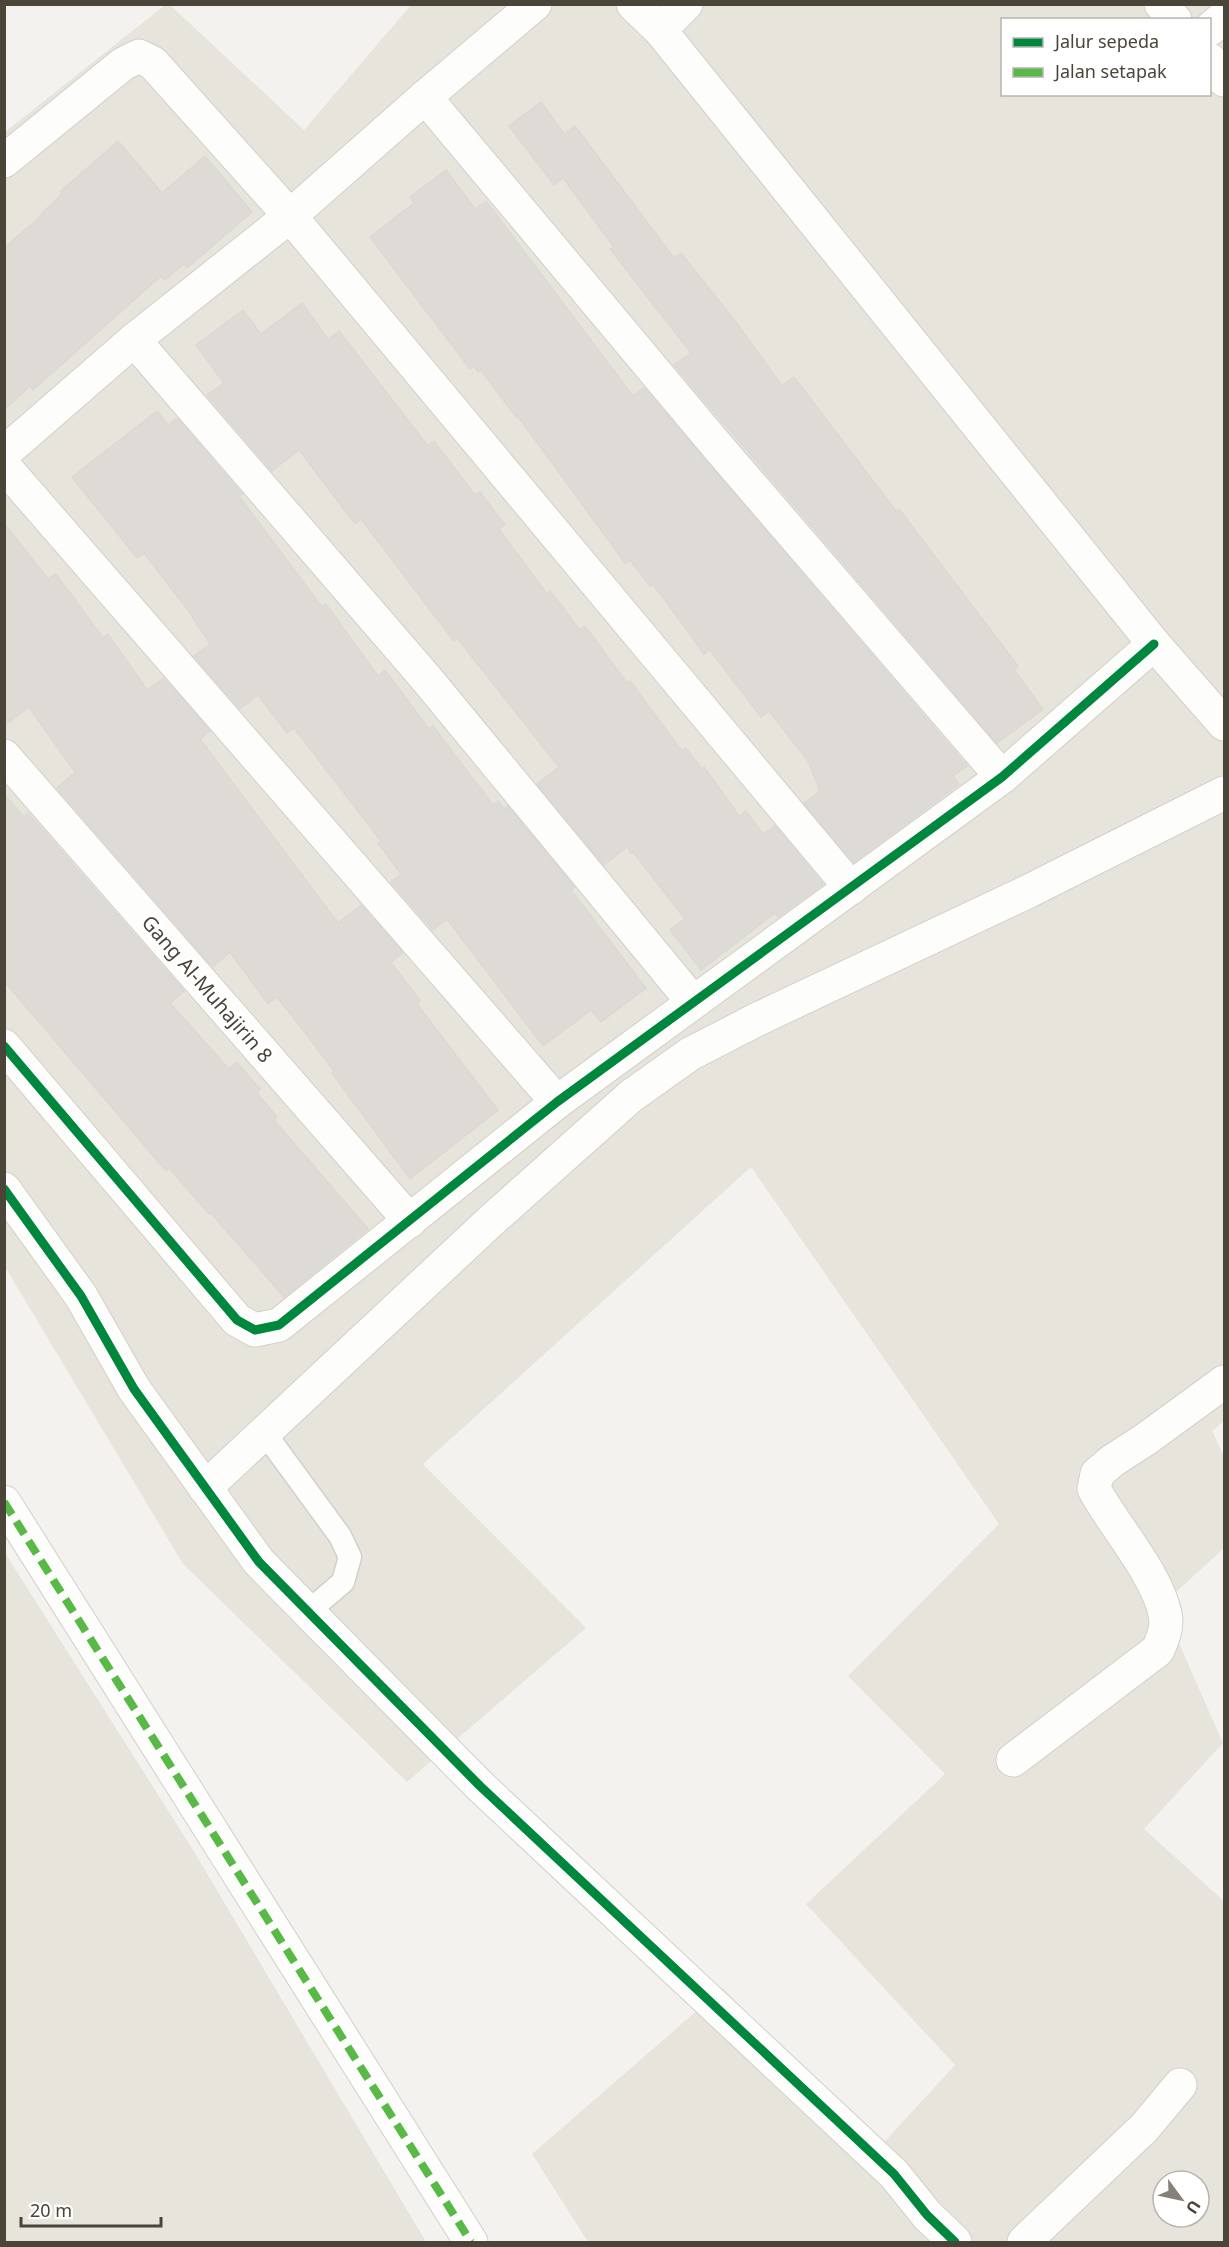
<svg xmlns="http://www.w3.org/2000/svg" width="1229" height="2247" font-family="'Noto Sans',sans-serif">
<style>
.residential{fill:#e7e4dc;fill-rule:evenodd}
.building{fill:#dedbd6;stroke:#dcd9d4;stroke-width:1.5}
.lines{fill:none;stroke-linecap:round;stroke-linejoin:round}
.service-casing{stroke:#d2d0cb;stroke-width:25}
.minor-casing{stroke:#d2d0cb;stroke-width:35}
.service{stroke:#fdfdfc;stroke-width:22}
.minor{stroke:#fdfdfc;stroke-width:33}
.quiet{stroke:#58b947;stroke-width:8;stroke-dasharray:15 8;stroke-linecap:butt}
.cycleway-casing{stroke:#fff;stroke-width:13}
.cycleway{stroke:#00873e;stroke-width:9}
.labels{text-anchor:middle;stroke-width:5;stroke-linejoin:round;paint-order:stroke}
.street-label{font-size:20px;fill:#4b4439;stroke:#fff}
</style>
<rect width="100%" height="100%" fill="#f4f2ee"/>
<!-- residential -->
<g class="residential">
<path d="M 165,5 L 170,5 L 304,130 L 411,5 L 1224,5 L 1224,1421 L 1212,1431 L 1224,1456 L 1224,1548 L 1162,1605 L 1223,1743 L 1144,1829 L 1224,1901 L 1224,2242 L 588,2242 L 532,2154 L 723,1988 L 876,2151 L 955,2065 L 806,1904 L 945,1774 L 848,1676 L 999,1524 L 751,1167 L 423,1464 L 586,1628 L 407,1782 L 183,1564 L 5,1267 L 5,132 ZM 1002,20 L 1210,20 L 1210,94 L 1002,94 ZM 1163,2181 L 1199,2181 L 1199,2217 L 1163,2217 Z"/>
<polygon points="5,1553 193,1850 426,2242 5,2242"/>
</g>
<!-- building -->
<g class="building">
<polygon points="541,102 564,134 575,126 674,258 681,253 735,321 782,386 794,377 896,511 899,509 1018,666 1014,670 1043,709 997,743 674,365 691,353 610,249 614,247 563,178 554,185 509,126"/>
<polygon points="118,141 162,193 205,156 252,212 187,268 184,264 165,280 161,276 33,390 30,386 4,410 4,248 42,215 41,214 62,194 60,192"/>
<polygon points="446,170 475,209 486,201 633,396 644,388 967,766 953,776 959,784 854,862 804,803 820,791 808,761 769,711 761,717 710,650 704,654 653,584 650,586 630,560 625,563 517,415 516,417 481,370 478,372 474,366 470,369 370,237 414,203 410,197"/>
<polygon points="302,303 328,339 339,331 428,446 434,441 475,495 480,492 505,525 499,529 547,594 550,591 580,630 585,626 627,683 630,681 682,751 686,748 702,769 704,767 739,816 746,811 763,834 775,826 823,884 778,917 775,913 701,970 670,930 685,919 633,852 631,853 627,847 604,865 537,784 559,767 457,638 454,641 361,519 355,524 299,450 272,471 207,395 224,383 196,345 243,310 261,334"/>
<polygon points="157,411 168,425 177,418 242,494 239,496 322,607 326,604 378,676 385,670 429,729 433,726 493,805 498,801 504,809 508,807 574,887 571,890 646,988 601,1022 591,1010 543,1046 447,919 433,930 391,882 401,874 378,843 381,841 294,728 287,733 258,695 240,709 194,656 210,644 190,613 144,553 137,558 72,477"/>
<polygon points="4,523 48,579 56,574 103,638 108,634 147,690 164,678 210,731 200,739 338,923 361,905 403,953 391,962 420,1001 417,1004 498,1110 410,1179 332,1073 334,1071 313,1043 277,997 268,1004 230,952 213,967 57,788 75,772 29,707 4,726"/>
<polygon points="4,794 24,817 28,813 184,991 170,1003 229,1069 237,1062 260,1089 257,1093 277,1117 274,1120 368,1229 284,1297 211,1213 209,1214 169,1168 166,1171 4,981"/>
</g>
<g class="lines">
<!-- service casing -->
<g class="service-casing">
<polyline id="service" points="264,1432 340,1536 350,1557 343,1582 309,1611"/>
</g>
<!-- minor casing -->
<g class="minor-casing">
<g id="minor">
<polyline points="633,4 660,30 1154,644 1224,724"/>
<polyline points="1161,4 1175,20"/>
<polyline points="1210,29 1224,17"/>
<polyline points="660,30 686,4"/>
<polyline points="1210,60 1224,80"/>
<polyline points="425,97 718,447 1002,777"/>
<polyline points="4,161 123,64 139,56 153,63 290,216 851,888"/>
<polyline points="134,340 425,677 693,1002"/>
<polyline points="4,453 134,340 290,216 425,97 535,4"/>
<polyline points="4,466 557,1102"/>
<polyline points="4,756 410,1221"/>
<polyline points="4,1046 237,1320 255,1330 279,1325 557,1102 1002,777 1154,644"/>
<polyline points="4,1189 81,1296 134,1389 259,1562 480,1786 894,2174 927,2215 955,2242"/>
<polyline points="205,1488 494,1218 631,1096 690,1054 758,1019 1027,892 1224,793"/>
<polyline points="4,1502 471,2242"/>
<path d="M 1013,1760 L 1158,1650 C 1163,1638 1168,1626 1165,1614 C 1157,1574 1114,1526 1094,1489 L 1097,1474 L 1112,1461 L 1146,1439 L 1224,1382"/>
<polyline points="1024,2242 1144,2128 1180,2085"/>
</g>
</g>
<!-- service -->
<use href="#service" class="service"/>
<!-- minor -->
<use href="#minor" class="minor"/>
<!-- quiet -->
<polyline class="quiet" points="4,1502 471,2242"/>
<!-- cycleway casing -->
<g class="cycleway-casing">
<g id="cycleway">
<polyline points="4,1046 237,1320 255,1330 279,1325 557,1102 1002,777 1154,644"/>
<polyline points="4,1189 81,1296 134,1389 259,1562 480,1786 894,2174 927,2215 955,2242"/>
</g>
</g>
<!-- cycleway -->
<use href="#cycleway" class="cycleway"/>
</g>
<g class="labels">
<!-- street labels -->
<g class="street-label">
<text transform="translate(207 989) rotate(49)" y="7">Gang Al-Muhajirin 8</text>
</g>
</g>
<!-- border -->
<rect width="1229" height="2247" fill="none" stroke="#4b4439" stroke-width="12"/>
<!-- legend -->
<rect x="1001" y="18" width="210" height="78" fill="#ffffff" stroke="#b7b4b0" stroke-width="1.5"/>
<rect x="1013" y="38" width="30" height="9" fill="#00873e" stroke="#b7b4b0" stroke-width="1.5"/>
<text x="1055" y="48" font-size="18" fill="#4b4439">Jalur sepeda</text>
<rect x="1013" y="68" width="30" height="9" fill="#58b947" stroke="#b7b4b0" stroke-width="1.5"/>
<text x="1055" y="78" font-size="18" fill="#4b4439">Jalan setapak</text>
<!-- north arrow -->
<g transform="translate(1181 2199) rotate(123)"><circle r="28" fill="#ffffff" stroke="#b7b4b0" stroke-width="1.5"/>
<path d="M0-4.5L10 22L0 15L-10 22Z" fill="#868178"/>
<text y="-9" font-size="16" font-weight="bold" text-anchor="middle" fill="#4b4439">U</text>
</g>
<!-- scale -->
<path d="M21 2217v9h140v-9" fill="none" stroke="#4b4439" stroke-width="3"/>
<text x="30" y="2217" font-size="18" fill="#4b4439" stroke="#ffffff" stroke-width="4.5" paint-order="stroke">20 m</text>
</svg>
